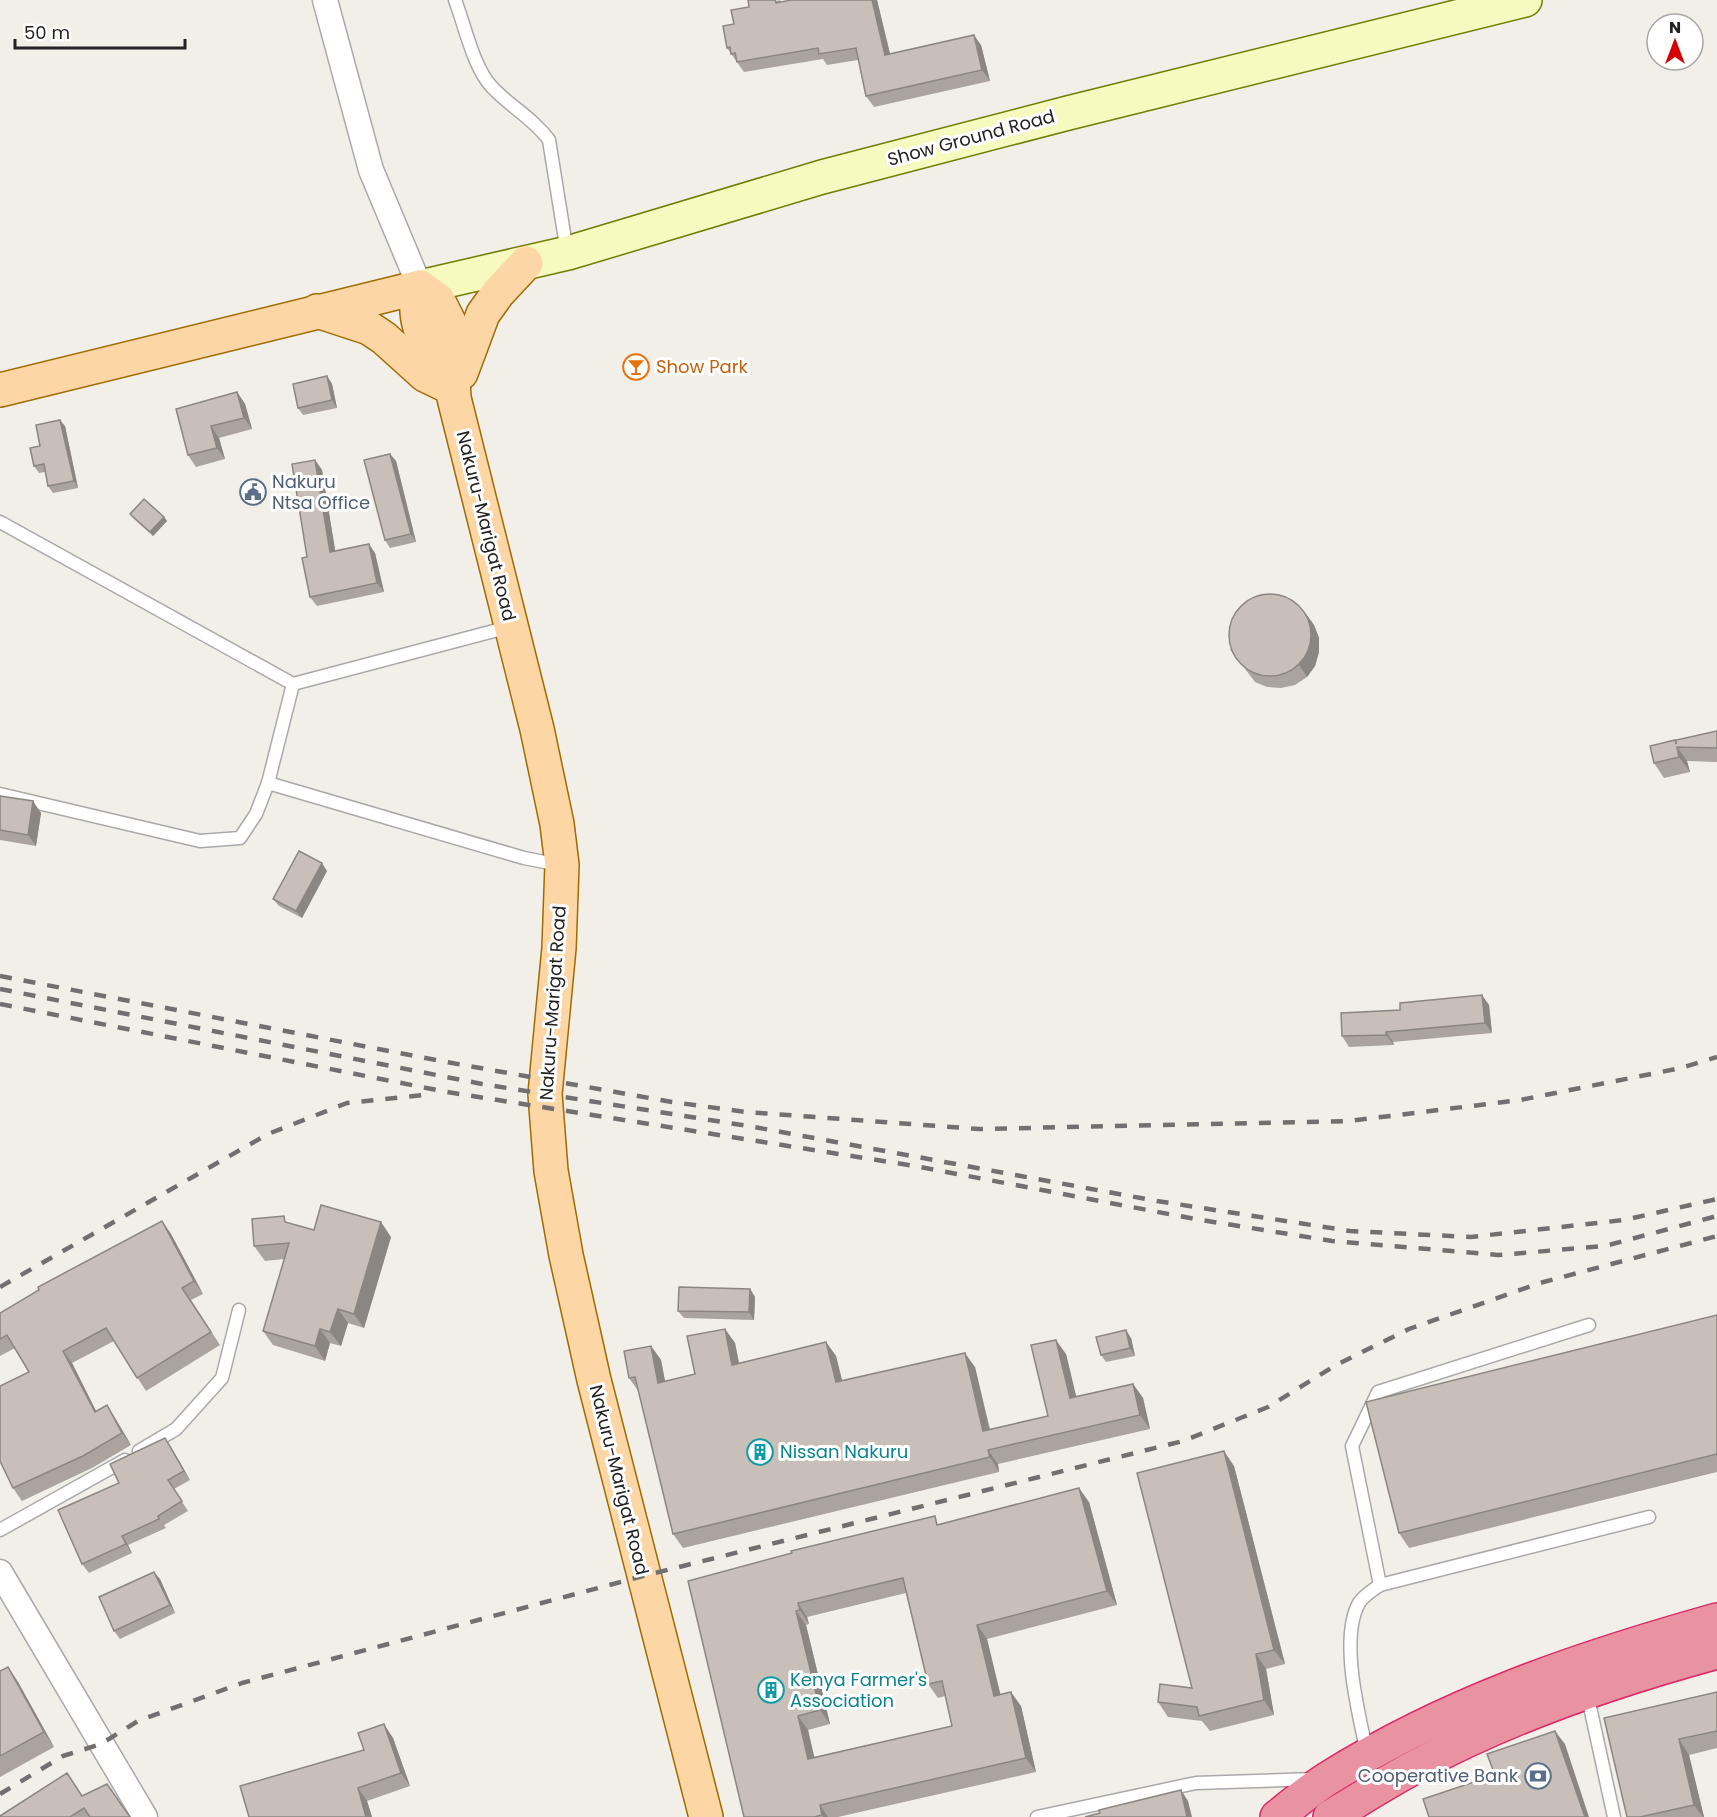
<svg xmlns="http://www.w3.org/2000/svg" width="1717" height="1817" font-family="Poppins,sans-serif">
<style>
.lines{fill:none;stroke-linecap:round;stroke-linejoin:round}
.lane-casing{stroke:#a9a9a9;stroke-width:15}
.street-casing{stroke:#a9a9a9;stroke-width:27}
.secondary-casing{stroke:#707d05;stroke-width:36}
.primary-casing{stroke:#a06b00;stroke-width:36}
.highway-casing{stroke:#dc2a67;stroke-width:36}
.lane{stroke:#fff;stroke-width:12}
.street{stroke:#fff;stroke-width:24}
.secondary{stroke:#f7fabf;stroke-width:33}
.primary{stroke:#fcd6a4;stroke-width:33}
.highway{stroke:#e892a2;stroke-width:33}
.rail{stroke:#707070;stroke-width:4.5;stroke-dasharray:12 12;stroke-linecap:butt}
.wall{fill:#aba49e;fill-rule:evenodd}
.shaded-wall{fill:#8b8681}
.building{fill:#c7bfb8;stroke:#8b8681;stroke-width:1.5;fill-rule:evenodd}
.labels{text-anchor:middle;stroke-width:6;stroke-linejoin:round;paint-order:stroke}
.street-label{font-size:18px;fill:#222;stroke:#fff}
.food-label{font-size:18px;fill:#c56008;stroke:#fff;text-anchor:start}
.service-label{font-size:18px;fill:#4e5e75;stroke:#fff;text-anchor:start}
.culture-label{font-size:18px;fill:#0d838f;stroke:#fff;text-anchor:start}
</style>
<rect width="100%" height="100%" fill="#f2efe9"/>
<g class="lines">
<!-- lane casing -->
<g class="lane-casing">
<g id="lane">
<path d="M 455,0 C 465,26 473,66 491,86 C 509,106 533,118 549,140 L 567,252"/>
<polyline points="0,522 293,684 509,627"/>
<polyline points="268,783 293,684"/>
<polyline points="0,794 200,841 240,838 256,814 268,783 524,858 560,865"/>
<polyline points="139,1451 176,1429 222,1378 239,1310"/>
<polyline points="0,1530 125,1460"/>
<polyline points="1380,1585 1352,1446 1378,1392 1589,1325"/>
<polyline points="1587,1693 1614,1817"/>
<path d="M 1367,1753 C 1359,1715 1339,1639 1359,1603 C 1363,1596 1373,1590 1380,1585 L 1649,1517"/>
<polyline points="1037,1817 1196,1783 1314,1779"/>
</g>
</g>
<!-- street casing -->
<g class="street-casing">
<g id="street">
<polyline points="325,0 371,170 420,287"/>
<polyline points="0,1572 145,1817"/>
</g>
</g>
<!-- secondary casing -->
<g class="secondary-casing">
<polyline id="secondary" points="420,287 568,253 822,177 1068,113 1525,0"/>
</g>
<!-- primary casing -->
<g class="primary-casing">
<g id="primary">
<path d="M 420,287 C 408,323 432,354 448,386"/>
<polyline points="317,311 369,328 384,338 425,375 448,386"/>
<polyline points="461,373 483,314 498,293 526,263"/>
<polyline points="0,390 420,287 438,300 450,324 454,398 537,729 557,824 562,865 559,948 545,1094 551,1171 566,1255 594,1380 706,1817"/>
</g>
</g>
<!-- highway casing -->
<g class="highway-casing">
<g id="highway">
<path d="M 1277,1817 C 1293,1804 1310,1790 1327,1779 C 1448,1703 1581,1658 1717,1620"/>
<path d="M 1330,1817 C 1357,1801 1385,1783 1413,1768 C 1507,1716 1614,1680 1717,1652"/>
</g>
</g>
<!-- lane -->
<use href="#lane" class="lane"/>
<!-- street -->
<use href="#street" class="street"/>
<!-- secondary -->
<use href="#secondary" class="secondary"/>
<!-- primary -->
<use href="#primary" class="primary"/>
<!-- highway -->
<use href="#highway" class="highway"/>
<!-- rail -->
<g class="rail">
<polyline points="0,976 446,1062 672,1102 746,1112 979,1129 1349,1121 1520,1100 1681,1068 1717,1057"/>
<polyline points="0,989 482,1084 754,1127 1157,1201 1350,1231 1471,1237 1624,1220 1717,1199"/>
<polyline points="0,1004 447,1092 915,1166 1195,1219 1332,1241 1498,1255 1605,1246 1717,1216"/>
<polyline points="0,1287 268,1134 347,1103 433,1094"/>
<polyline points="0,1794 63,1756 101,1744 138,1721 242,1683 643,1576 1183,1441 1268,1407 1336,1365 1409,1329 1540,1283 1717,1236"/>
</g>
</g>
<!-- wall -->
<g class="wall">
<polygon points="780,0 781,2 877,0 890,54 981,45 990,81 874,107 866,96 858,60 827,65 823,59 744,72 727,48 734,24 749,7"/>
<polygon points="327,376 332,384 337,408 303,415 298,408"/>
<polygon points="237,392 245,404 252,429 219,438 225,459 196,467 188,455"/>
<polygon points="65,426 78,488 53,493 48,486 45,472 39,473 34,466 40,446"/>
<polygon points="390,454 396,461 416,542 390,548 385,540"/>
<polygon points="315,460 322,470 335,551 375,553 384,592 317,606 310,597 307,557"/>
<polygon points="130,514 164,517 167,521 153,536 133,518"/>
<polygon points="1306,614 1314,625 1319,638 1319,652 1315,666 1307,677 1295,685 1281,688 1267,687 1255,682 1230,649"/>
<polygon points="1717,731 1717,762 1687,761 1690,772 1664,778 1654,763 1650,746"/>
<polygon points="0,796 41,813 36,846 0,840"/>
<polygon points="327,871 302,918 279,906 273,899"/>
<polygon points="1489,1005 1492,1033 1393,1042 1394,1045 1349,1047 1342,1036"/>
<polygon points="162,1221 171,1234 203,1294 191,1300 220,1345 146,1391 114,1341 72,1363 96,1411 107,1405 115,1418 131,1445 92,1468 22,1501 13,1488 29,1372 15,1348 0,1356 0,1313"/>
<polygon points="289,1223 314,1230 391,1237 364,1328 348,1323 341,1346 330,1343 325,1361 273,1345 263,1331 284,1259 265,1261 254,1246"/>
<polygon points="750,1289 755,1297 754,1320 684,1318 678,1311"/>
<polygon points="1717,1315 1717,1472 1409,1548 1399,1533"/>
<polygon points="725,1329 735,1343 739,1363 826,1342 836,1356 842,1381 975,1367 990,1429 1048,1416 1066,1354 1076,1397 1133,1384 1143,1398 1150,1429 998,1464 999,1472 683,1548 673,1534 639,1392 629,1378 651,1346 661,1360 665,1381 695,1374"/>
<polygon points="1131,1338 1135,1356 1106,1362 1101,1355"/>
<polygon points="165,1438 171,1447 190,1480 174,1489 188,1511 164,1525 166,1528 128,1545 132,1553 89,1573 82,1564 119,1483"/>
<polygon points="1234,1466 1285,1664 1266,1669 1274,1715 1210,1731 1202,1721 1168,1717 1158,1702 1192,1688"/>
<path d="M 1089,1502 L 1117,1605 L 987,1639 L 1000,1694 L 1021,1706 L 1036,1772 L 838,1817 L 744,1817 L 688,1581 L 941,1524 ZM 906,1593 L 928,1684 L 938,1698 L 945,1696 L 952,1726 L 814,1757 L 808,1730 L 830,1724 L 806,1625 L 809,1624 L 807,1617 Z"/>
<polygon points="160,1579 175,1613 120,1639 114,1631"/>
<polygon points="8,1667 18,1682 54,1747 0,1777 0,1671"/>
<polygon points="1717,1692 1717,1748 1689,1755 1704,1817 1627,1817 1604,1718"/>
<polygon points="393,1738 410,1786 367,1801 372,1817 249,1817 364,1750"/>
<polygon points="82,1796 130,1817 0,1817"/>
</g>
<!-- shaded-wall -->
<g class="shaded-wall">
<polygon points="872,0 877,0 893,66 885,55"/>
<polygon points="974,35 981,45 990,81 982,70"/>
<polygon points="327,376 332,384 337,408 332,400"/>
<polygon points="237,392 245,404 252,429 244,418"/>
<polygon points="60,420 65,426 78,488 74,481"/>
<polygon points="211,426 219,438 225,459 217,448"/>
<polygon points="390,454 396,461 416,542 411,534"/>
<polygon points="315,460 322,470 337,561 330,552"/>
<polygon points="164,517 167,521 153,536 150,532"/>
<polygon points="369,544 375,553 384,592 377,583"/>
<polygon points="1306,614 1314,625 1319,638 1319,652 1315,666 1307,677 1299,665"/>
<polygon points="1677,747 1687,761 1690,772 1679,757"/>
<polygon points="33,801 41,813 36,846 28,835"/>
<polygon points="322,863 327,871 302,918 296,911"/>
<polygon points="1482,995 1489,1005 1492,1033 1485,1023"/>
<polygon points="1386,1032 1393,1042 1394,1045 1386,1035"/>
<polygon points="162,1221 171,1234 203,1294 194,1281"/>
<polygon points="381,1222 391,1237 364,1328 354,1314"/>
<polygon points="750,1289 755,1297 754,1320 749,1312"/>
<polygon points="338,1309 348,1323 341,1346 330,1332"/>
<polygon points="320,1329 330,1343 325,1361 315,1346"/>
<polygon points="725,1329 735,1343 742,1379 732,1365"/>
<polygon points="1126,1330 1131,1338 1135,1356 1130,1348"/>
<polygon points="1056,1340 1066,1354 1080,1412 1070,1398"/>
<polygon points="826,1342 836,1356 846,1396 836,1382"/>
<polygon points="651,1346 661,1360 668,1397 658,1383"/>
<polygon points="63,1351 72,1363 103,1425 95,1412"/>
<polygon points="965,1353 975,1367 993,1445 983,1431"/>
<polygon points="1133,1384 1143,1398 1150,1429 1140,1415"/>
<polygon points="107,1405 115,1418 131,1445 122,1433"/>
<polygon points="165,1438 171,1447 190,1480 184,1471"/>
<polygon points="988,1450 998,1464 999,1472 990,1457"/>
<polygon points="1224,1451 1234,1466 1285,1664 1274,1650"/>
<polygon points="1079,1488 1089,1502 1117,1605 1107,1591"/>
<polygon points="122,1536 128,1545 132,1553 126,1544"/>
<polygon points="154,1572 160,1579 175,1613 170,1605"/>
<polygon points="798,1603 807,1617 809,1624 800,1610"/>
<polygon points="796,1611 806,1625 830,1724 820,1710"/>
<polygon points="977,1625 987,1639 1004,1709 994,1696"/>
<polygon points="1256,1654 1266,1669 1274,1715 1264,1700"/>
<polygon points="8,1667 18,1682 54,1747 44,1732"/>
<polygon points="1011,1692 1021,1706 1036,1772 1026,1758"/>
<polygon points="798,1716 808,1730 818,1773 808,1759"/>
<polygon points="384,1724 393,1738 410,1786 401,1773"/>
<polygon points="1555,1731 1565,1744 1589,1817 1585,1817"/>
<polygon points="1679,1739 1689,1755 1704,1817 1703,1817 1694,1805"/>
<polygon points="358,1788 367,1801 372,1817 366,1817"/>
<polygon points="1181,1790 1188,1801 1192,1817 1187,1817"/>
<polygon points="820,1805 828,1817 823,1817 822,1815"/>
</g>
<!-- building -->
<g class="building">
<polygon points="748,0 775,0 776,3 791,0 872,0 885,55 974,35 982,70 866,96 856,48 819,54 818,48 737,62 735,53 731,54 730,47 727,48 723,26 734,24 731,10 749,7"/>
<polygon points="327,376 332,400 298,408 293,384"/>
<polygon points="237,392 244,418 211,426 217,448 188,455 176,409"/>
<polygon points="60,420 74,481 48,486 44,464 34,466 30,448 40,446 36,425"/>
<polygon points="390,454 411,534 385,540 364,460"/>
<polygon points="315,460 330,552 369,544 377,583 310,597 302,558 307,557 292,464"/>
<polygon points="144,499 164,517 150,532 130,514"/>
<circle cx="1270" cy="635" r="41"/>
<polygon points="1717,731 1717,748 1677,747 1679,757 1654,763 1650,746 1675,740 1676,744 1676,740"/>
<polygon points="0,796 33,801 28,835 0,830"/>
<polygon points="299,851 322,863 296,911 273,899"/>
<polygon points="1482,995 1485,1023 1386,1032 1386,1035 1342,1036 1341,1013 1400,1010 1400,1003"/>
<polygon points="321,1205 381,1222 354,1314 338,1309 330,1332 320,1329 315,1346 263,1331 289,1243 254,1246 252,1219 284,1216 285,1222 314,1230"/>
<polygon points="162,1221 194,1281 182,1288 211,1332 137,1378 106,1328 63,1351 95,1412 107,1405 122,1433 83,1456 13,1488 0,1461 0,1386 29,1372 7,1335 0,1339 0,1313 39,1290 38,1287"/>
<polygon points="679,1287 750,1289 749,1312 678,1311"/>
<polygon points="1717,1315 1717,1454 1399,1533 1366,1402"/>
<polygon points="725,1329 732,1365 826,1342 836,1382 965,1353 983,1431 1048,1416 1031,1345 1056,1340 1070,1398 1133,1384 1140,1415 988,1450 990,1457 673,1534 635,1377 629,1378 624,1351 651,1346 658,1383 695,1374 687,1336"/>
<polygon points="1126,1330 1130,1348 1101,1355 1096,1337"/>
<polygon points="165,1438 184,1471 168,1480 182,1501 158,1516 159,1519 122,1536 126,1544 82,1564 58,1510 119,1483 110,1464"/>
<polygon points="1224,1451 1274,1650 1256,1654 1264,1700 1199,1716 1197,1707 1158,1702 1160,1684 1192,1688 1137,1473"/>
<path d="M 1079,1488 L 1107,1591 L 977,1625 L 994,1696 L 1011,1692 L 1026,1758 L 820,1805 L 822,1815 L 814,1817 L 744,1817 L 688,1581 L 792,1553 L 791,1551 L 935,1516 L 937,1525 ZM 903,1578 L 928,1684 L 942,1681 L 952,1726 L 808,1759 L 798,1716 L 820,1710 L 796,1611 L 800,1610 L 798,1603 Z"/>
<polygon points="154,1572 170,1605 114,1631 99,1597"/>
<polygon points="8,1667 44,1732 0,1756 0,1671"/>
<polygon points="1717,1692 1717,1731 1679,1739 1694,1805 1640,1817 1627,1817 1604,1718"/>
<polygon points="384,1724 401,1773 358,1788 366,1817 249,1817 240,1786 364,1750 358,1733"/>
<polygon points="1555,1731 1585,1817 1429,1817 1423,1799 1495,1775 1487,1754"/>
<polygon points="67,1773 82,1796 107,1784 130,1817 90,1817 84,1808 70,1817 0,1817 0,1816"/>
<polygon points="1181,1790 1187,1817 1085,1817 1100,1813 1099,1810"/>
</g>
<!-- icons -->
<defs>
<g id="bar-ring" transform="scale(1.35)"><circle r="9.5" fill="#fff" stroke="#e8710a" stroke-width="1.5"/><path d="M-6-5H6L.8 .8V4.5H3.5V6h-7V4.5H-.8V.8Z" fill="#e8710a"/></g>
<g id="civic-ring" transform="scale(1.35)"><circle r="9.5" fill="#fff" stroke="#5c6f8a" stroke-width="1.5"/><path d="M-.6-6.5H3V-4.5H.6V-3L4-1V1h2V6H-6V1h2V-1L-.6-3ZM-1.2 2.5V6h2.4V2.5Z" fill="#5c6f8a"/></g>
<g id="building-ring" transform="scale(1.35)"><circle r="9.5" fill="#fff" stroke="#0f9aa8" stroke-width="1.5"/><path d="M-4-6H4V6H1V3H-1V6H-4ZM-2.5-4.3h1.7v1.8h-1.7ZM.8-4.3h1.7v1.8H.8ZM-2.5-1h1.7V.8h-1.7ZM.8-1h1.7V.8H.8Z" fill="#0f9aa8"/></g>
<g id="bank-ring" transform="scale(1.35)"><circle r="9.5" fill="#fff" stroke="#5c6f8a" stroke-width="1.5"/><path d="M-6-4H6V4H-6ZM0-2.3a2.3 2.3 0 1 0 0 4.6a2.3 2.3 0 1 0 0-4.6Z" fill="#5c6f8a"/></g>
</defs>
<g fill-rule="evenodd">
<use href="#bar-ring" x="636" y="367"/>
<use href="#civic-ring" x="253" y="492"/>
<use href="#building-ring" x="760" y="1452"/>
<use href="#building-ring" x="771" y="1690"/>
<use href="#bank-ring" x="1538" y="1776"/>
</g>
<g class="labels">
<!-- street labels -->
<g class="street-label">
<text transform="translate(971 138) rotate(-15)" y="6">Show Ground Road</text>
<text transform="translate(486 526) rotate(76)" y="6">Nakuru-Marigat Road</text>
<text transform="translate(553 1003) rotate(-86)" y="6">Nakuru-Marigat Road</text>
<text transform="translate(619 1480) rotate(76)" y="6">Nakuru-Marigat Road</text>
</g>
<!-- food labels -->
<g class="food-label">
<text x="656" y="373">Show Park</text>
</g>
<!-- service labels -->
<g class="service-label">
<text x="272" y="488">Nakuru<tspan x="272" dy="21">Ntsa Office</tspan></text>
<text x="1518" y="1782" text-anchor="end">Cooperative Bank</text>
</g>
<!-- culture labels -->
<g class="culture-label">
<text x="780" y="1458">Nissan Nakuru</text>
<text x="790" y="1686">Kenya Farmer's<tspan x="790" dy="21">Association</tspan></text>
</g>
</g>
<!-- north arrow -->
<g transform="translate(1675 42)"><circle r="28" fill="#ffffff" stroke="#a7a7a7" stroke-width="1.5"/>
<path d="M0-4.5L10 22L0 15L-10 22Z" fill="#d40000"/>
<text y="-9" font-size="16" font-weight="bold" text-anchor="middle" fill="#222222">N</text>
</g>
<!-- scale -->
<path d="M15 39v9h170v-9" fill="none" stroke="#222222" stroke-width="3"/>
<text x="24" y="39" font-size="18" fill="#222222" stroke="#ffffff" stroke-width="4.5" paint-order="stroke">50 m</text>
</svg>
